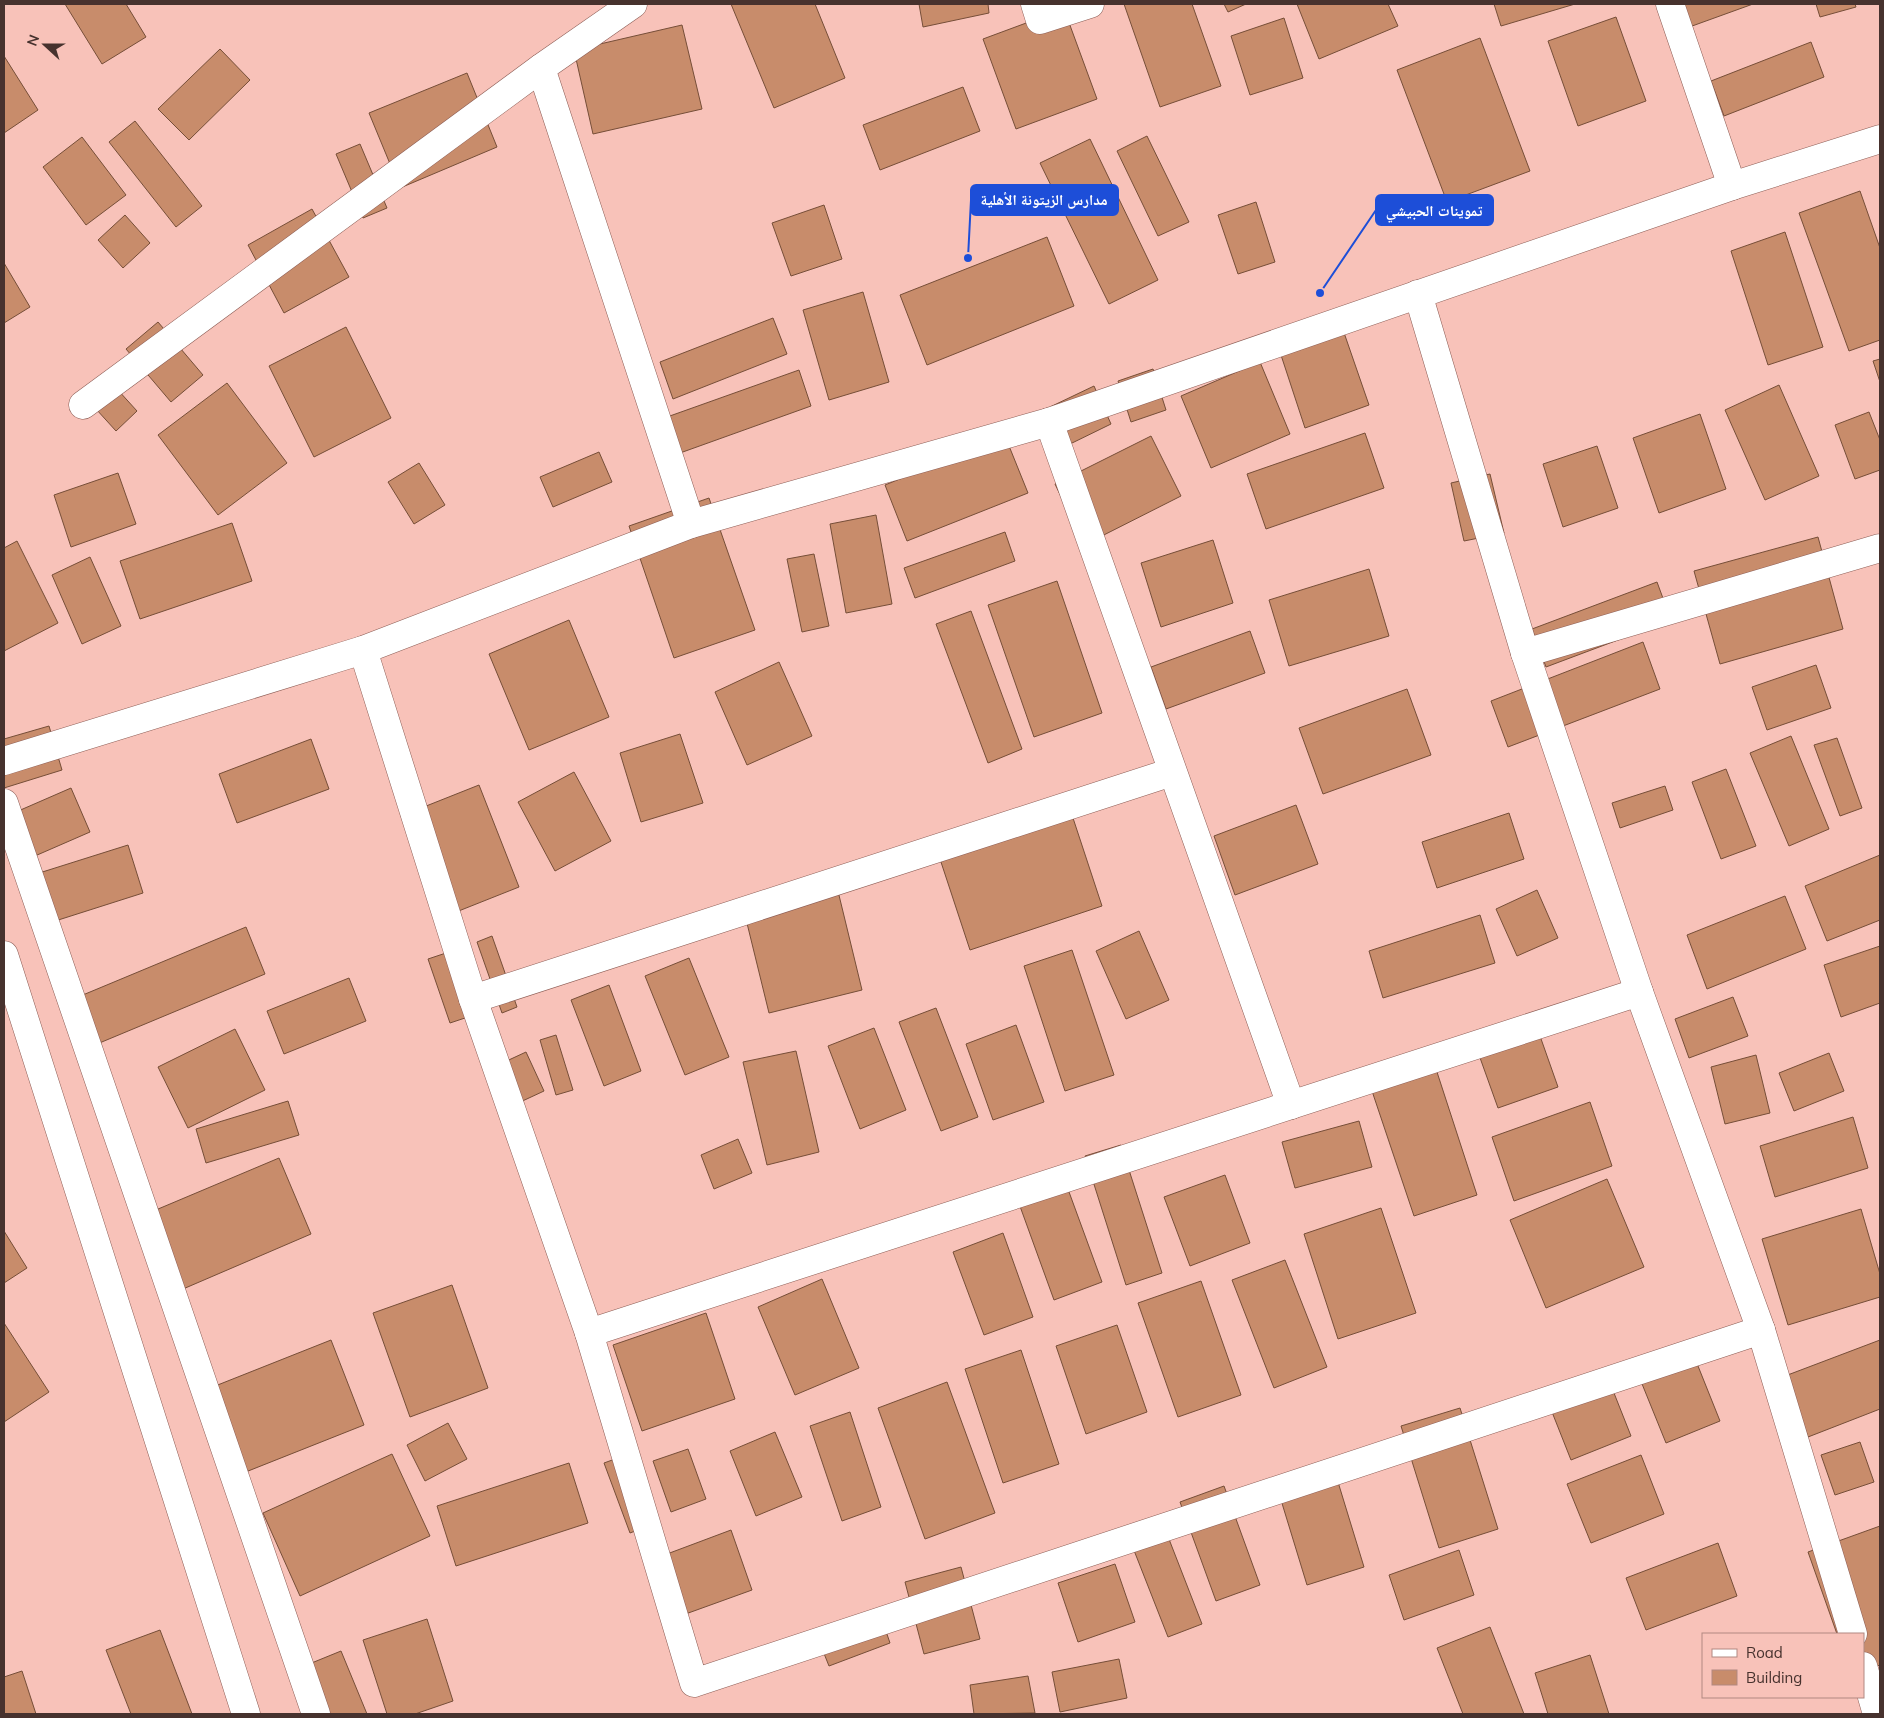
<svg xmlns="http://www.w3.org/2000/svg" width="1884" height="1718" font-family="Mulish,'Noto Naskh Arabic',sans-serif">
<style>
.building{fill:#c88c6b;stroke:#764e38}
.lines{fill:none;stroke-linecap:round;stroke-linejoin:round}
.minor-casing{stroke:#8c5d55;stroke-width:29}
.minor{stroke:#fff;stroke-width:28}
.leader{fill:none;stroke:#1d4ed8;stroke-width:2}
.callout-dot{fill:#1d4ed8;stroke:#f8c2b9;stroke-width:2}
.callout{fill:#1d4ed8;stroke:#1d4ed8;stroke-width:2}
.callout-label{font-size:15px;text-anchor:middle;font-weight:bold;fill:#fff}
</style>
<rect width="100%" height="100%" fill="#f8c2b9"/>
<!-- building -->
<g class="building">
<polygon points="65,4 126,4 146,37 102,64"/>
<polygon points="731,4 815,4 845,78 774,108"/>
<polygon points="919,4 988,4 989,13 923,27"/>
<polygon points="1124,4 1192,4 1221,86 1160,107"/>
<polygon points="1224,4 1246,4 1228,12"/>
<polygon points="1297,4 1388,4 1398,26 1319,59"/>
<polygon points="1494,4 1575,4 1501,26"/>
<polygon points="1659,4 1753,4 1670,34"/>
<polygon points="1816,4 1855,4 1856,7 1820,17"/>
<polygon points="1064,9 1097,99 1016,129 983,39"/>
<polygon points="1616,17 1646,101 1578,126 1548,41"/>
<polygon points="1284,18 1303,78 1250,95 1231,36"/>
<polygon points="682,25 702,109 593,134 574,50"/>
<polygon points="1480,38 1530,171 1447,202 1397,70"/>
<polygon points="1811,42 1824,77 1724,116 1711,81"/>
<polygon points="220,49 250,80 189,140 158,109"/>
<polygon points="4,56 38,110 4,133"/>
<polygon points="467,73 497,147 400,188 369,113"/>
<polygon points="963,87 980,131 880,170 863,125"/>
<polygon points="135,121 202,206 176,227 109,142"/>
<polygon points="1147,136 1189,222 1158,236 1117,151"/>
<polygon points="82,137 126,195 86,225 43,167"/>
<polygon points="1090,139 1158,280 1109,304 1040,163"/>
<polygon points="360,144 387,208 363,218 336,154"/>
<polygon points="1860,191 1880,248 1880,340 1849,351 1799,213"/>
<polygon points="1256,202 1275,262 1238,274 1218,215"/>
<polygon points="824,205 842,259 791,276 772,223"/>
<polygon points="312,209 349,277 284,313 248,245"/>
<polygon points="125,215 150,243 123,268 98,240"/>
<polygon points="1785,232 1823,347 1768,365 1731,251"/>
<polygon points="1047,237 1074,306 927,365 900,295"/>
<polygon points="4,263 30,307 4,323"/>
<polygon points="863,292 889,382 829,400 803,310"/>
<polygon points="773,318 787,354 673,399 660,362"/>
<polygon points="158,322 203,375 171,402 126,349"/>
<polygon points="1341,324 1369,405 1305,428 1278,346"/>
<polygon points="346,327 391,418 314,457 269,366"/>
<polygon points="1880,359 1880,382 1873,361"/>
<polygon points="1260,362 1290,434 1211,468 1181,396"/>
<polygon points="1153,369 1166,410 1131,422 1118,381"/>
<polygon points="799,370 811,406 680,453 667,417"/>
<polygon points="107,378 137,411 116,431 86,398"/>
<polygon points="227,383 287,463 218,515 158,435"/>
<polygon points="1779,385 1819,476 1765,500 1725,410"/>
<polygon points="1094,386 1111,424 1068,445 1050,407"/>
<polygon points="1869,412 1880,440 1880,470 1855,479 1835,425"/>
<polygon points="1700,414 1726,489 1659,513 1633,438"/>
<polygon points="1365,433 1384,488 1266,529 1247,474"/>
<polygon points="1005,436 1028,493 907,541 885,485"/>
<polygon points="1151,436 1181,496 1084,545 1055,484"/>
<polygon points="1597,446 1618,508 1563,527 1543,464"/>
<polygon points="599,452 612,482 553,507 540,477"/>
<polygon points="419,463 445,505 414,524 388,482"/>
<polygon points="118,473 136,524 71,547 54,495"/>
<polygon points="1490,474 1504,533 1464,541 1451,483"/>
<polygon points="709,498 755,630 674,658 629,526"/>
<polygon points="876,515 892,604 846,613 830,524"/>
<polygon points="232,523 252,581 140,619 120,561"/>
<polygon points="1005,532 1015,561 915,598 904,568"/>
<polygon points="1818,537 1843,629 1720,664 1694,571"/>
<polygon points="1213,540 1233,603 1161,627 1141,563"/>
<polygon points="17,541 58,623 4,651 4,548"/>
<polygon points="814,554 829,626 802,632 787,559"/>
<polygon points="90,557 121,626 82,644 52,575"/>
<polygon points="1369,569 1389,636 1289,666 1269,600"/>
<polygon points="1057,581 1102,713 1034,737 988,605"/>
<polygon points="1657,582 1671,620 1546,667 1532,629"/>
<polygon points="971,611 1022,749 988,763 936,624"/>
<polygon points="569,620 609,717 529,750 489,654"/>
<polygon points="1250,631 1265,673 1166,709 1151,667"/>
<polygon points="1643,642 1660,689 1508,747 1491,701"/>
<polygon points="779,662 812,736 747,765 715,692"/>
<polygon points="1816,665 1831,708 1767,730 1752,687"/>
<polygon points="1407,689 1431,755 1323,794 1299,728"/>
<polygon points="49,726 62,770 4,788 4,739"/>
<polygon points="680,734 703,803 641,822 620,753"/>
<polygon points="1791,736 1829,829 1789,846 1750,753"/>
<polygon points="1837,738 1862,808 1840,816 1814,745"/>
<polygon points="311,739 329,789 237,823 219,774"/>
<polygon points="1726,769 1756,846 1721,859 1692,782"/>
<polygon points="574,772 611,841 555,871 518,802"/>
<polygon points="479,785 519,887 441,918 401,816"/>
<polygon points="1665,786 1673,810 1620,828 1612,803"/>
<polygon points="71,788 90,832 28,859 9,815"/>
<polygon points="1296,805 1318,864 1235,895 1214,836"/>
<polygon points="1071,812 1102,906 970,950 939,856"/>
<polygon points="1509,813 1524,859 1437,888 1422,842"/>
<polygon points="128,845 143,893 52,922 36,874"/>
<polygon points="1880,855 1880,920 1827,941 1805,886"/>
<polygon points="837,887 862,990 769,1013 744,911"/>
<polygon points="1537,890 1558,938 1517,956 1496,909"/>
<polygon points="1785,896 1806,949 1707,989 1687,935"/>
<polygon points="1480,915 1495,963 1383,998 1369,951"/>
<polygon points="246,927 265,974 85,1049 66,1002"/>
<polygon points="1139,931 1169,1000 1126,1019 1096,951"/>
<polygon points="492,936 517,1007 502,1013 477,942"/>
<polygon points="1880,946 1880,1003 1841,1017 1824,965"/>
<polygon points="458,949 480,1013 450,1023 428,959"/>
<polygon points="1072,950 1114,1075 1065,1091 1024,966"/>
<polygon points="689,958 729,1057 685,1075 645,976"/>
<polygon points="349,978 366,1021 284,1054 267,1011"/>
<polygon points="609,985 641,1071 604,1086 571,1000"/>
<polygon points="1733,997 1748,1036 1689,1058 1675,1019"/>
<polygon points="936,1008 978,1117 941,1131 899,1022"/>
<polygon points="1534,1019 1558,1087 1498,1108 1474,1041"/>
<polygon points="1016,1025 1044,1102 993,1120 966,1044"/>
<polygon points="874,1028 906,1110 860,1129 828,1046"/>
<polygon points="235,1029 265,1090 188,1128 158,1067"/>
<polygon points="556,1035 573,1090 556,1095 540,1040"/>
<polygon points="796,1051 819,1152 767,1165 743,1062"/>
<polygon points="526,1052 544,1091 516,1104 498,1065"/>
<polygon points="1829,1053 1844,1091 1794,1111 1779,1073"/>
<polygon points="1756,1055 1770,1113 1725,1124 1711,1067"/>
<polygon points="1436,1069 1477,1195 1414,1216 1372,1091"/>
<polygon points="288,1101 299,1135 206,1163 196,1129"/>
<polygon points="1590,1102 1612,1166 1514,1201 1492,1137"/>
<polygon points="1853,1117 1868,1168 1775,1197 1760,1146"/>
<polygon points="1359,1121 1372,1167 1295,1188 1282,1142"/>
<polygon points="738,1139 752,1173 714,1189 701,1155"/>
<polygon points="1121,1145 1162,1273 1126,1285 1085,1156"/>
<polygon points="279,1158 311,1234 183,1289 151,1212"/>
<polygon points="1225,1175 1250,1243 1190,1266 1164,1197"/>
<polygon points="1607,1179 1644,1267 1546,1308 1510,1220"/>
<polygon points="1065,1181 1102,1282 1054,1300 1017,1198"/>
<polygon points="1381,1208 1416,1313 1338,1339 1304,1234"/>
<polygon points="1861,1209 1880,1274 1880,1297 1788,1325 1762,1239"/>
<polygon points="4,1231 27,1268 4,1283"/>
<polygon points="1003,1233 1033,1317 984,1335 953,1252"/>
<polygon points="1285,1260 1327,1367 1274,1388 1232,1280"/>
<polygon points="822,1279 859,1368 795,1395 758,1307"/>
<polygon points="1201,1281 1241,1395 1178,1417 1138,1303"/>
<polygon points="452,1285 488,1388 410,1417 373,1313"/>
<polygon points="706,1313 735,1399 642,1431 613,1345"/>
<polygon points="4,1323 49,1392 4,1422"/>
<polygon points="1117,1325 1147,1412 1086,1434 1056,1346"/>
<polygon points="331,1340 364,1425 228,1479 195,1394"/>
<polygon points="1880,1340 1880,1409 1808,1437 1785,1376"/>
<polygon points="1021,1350 1059,1464 1003,1483 965,1369"/>
<polygon points="1692,1351 1720,1421 1666,1443 1638,1374"/>
<polygon points="947,1382 995,1513 925,1539 878,1408"/>
<polygon points="1612,1388 1631,1436 1571,1460 1552,1412"/>
<polygon points="1460,1408 1498,1529 1439,1548 1401,1426"/>
<polygon points="850,1412 881,1507 842,1521 810,1426"/>
<polygon points="448,1423 467,1459 425,1481 407,1445"/>
<polygon points="775,1432 802,1497 756,1516 730,1451"/>
<polygon points="1860,1442 1874,1482 1835,1495 1821,1455"/>
<polygon points="688,1449 706,1499 671,1512 653,1461"/>
<polygon points="392,1454 430,1536 300,1596 263,1513"/>
<polygon points="626,1455 653,1524 630,1533 604,1463"/>
<polygon points="1641,1455 1664,1514 1591,1543 1567,1484"/>
<polygon points="569,1463 588,1523 456,1566 437,1506"/>
<polygon points="1338,1482 1364,1567 1307,1585 1281,1500"/>
<polygon points="1224,1486 1260,1585 1216,1601 1180,1502"/>
<polygon points="1160,1516 1202,1624 1168,1637 1126,1530"/>
<polygon points="1880,1526 1880,1665 1863,1671 1863,1634 1837,1634 1808,1552"/>
<polygon points="731,1530 752,1590 680,1616 659,1557"/>
<polygon points="1718,1543 1737,1596 1646,1630 1626,1578"/>
<polygon points="1459,1550 1474,1595 1404,1620 1389,1575"/>
<polygon points="1115,1564 1135,1622 1078,1642 1058,1583"/>
<polygon points="961,1567 980,1639 924,1654 905,1582"/>
<polygon points="878,1608 890,1643 829,1666 815,1631"/>
<polygon points="427,1619 453,1701 415,1714 387,1714 363,1640"/>
<polygon points="1490,1627 1524,1714 1463,1714 1437,1648"/>
<polygon points="160,1630 192,1714 131,1714 106,1650"/>
<polygon points="341,1651 367,1714 310,1714 292,1671"/>
<polygon points="1590,1655 1609,1714 1548,1714 1535,1673"/>
<polygon points="1119,1659 1127,1698 1060,1712 1052,1672"/>
<polygon points="22,1671 36,1714 4,1714 4,1677"/>
<polygon points="1028,1676 1035,1713 974,1714 970,1685"/>
</g>
<g class="lines">
<!-- minor casing -->
<g class="minor-casing">
<g id="minor">
<polyline points="633,4 541,68 691,524"/>
<polyline points="1035,4 1040,20 1090,4"/>
<polyline points="1670,4 1732,186"/>
<polyline points="1418,294 1525,653 1639,992 1761,1330 1853,1634"/>
<polyline points="83,405 541,68"/>
<polyline points="1049,422 1291,1105"/>
<polyline points="363,650 473,999 589,1333 694,1683 1761,1330"/>
<polyline points="1525,653 1880,548"/>
<polyline points="4,761 363,650 691,524 1049,422 1732,186 1880,139"/>
<polyline points="4,803 316,1714"/>
<polyline points="4,955 246,1714"/>
<polyline points="473,999 1172,772"/>
<polyline points="589,1333 1639,992"/>
<polyline points="1863,1666 1877,1714"/>
</g>
</g>
<!-- minor -->
<use href="#minor" class="minor"/>
</g>
<!-- callouts -->
<path class="leader" d="M968 258L971 200M1320 293L1376 210"/>
<g class="callout-dot">
<circle cx="968" cy="258" r="5"/>
<circle cx="1320" cy="293" r="5"/>
</g>
<g class="callout">
<rect x="971" y="185" width="147" height="30" rx="5"/>
<rect x="1376" y="195" width="117" height="30" rx="5"/>
</g>
<g class="callout-label">
<text x="1044" y="205">مدارس الزيتونة الأهلية</text>
<text x="1434" y="216">تموينات الحبيشي</text>
</g>
<!-- border -->
<rect width="1884" height="1718" fill="none" stroke="#47322e" stroke-width="10"/>
<!-- legend -->
<rect x="1702" y="1633" width="162" height="65" fill="#f8c2b9" stroke="#b18881"/>
<rect x="1712" y="1649" width="25" height="8" fill="#ffffff" stroke="#b18881"/>
<text x="1746" y="1658" font-size="15" fill="#47322e">Road</text>
<rect x="1712" y="1670" width="25" height="15" fill="#c88c6b" stroke="#b18881"/>
<text x="1746" y="1683" font-size="15" fill="#47322e">Building</text>
<!-- north arrow -->
<g transform="translate(45 45) rotate(291)" stroke="#f8c2b9" stroke-width="4" paint-order="stroke">
<path d="M0-4L9 19L0 12L-9 19Z" fill="#47322e"/>
<text y="-8" font-size="14" font-weight="bold" text-anchor="middle" fill="#47322e">N</text>
</g>
</svg>
